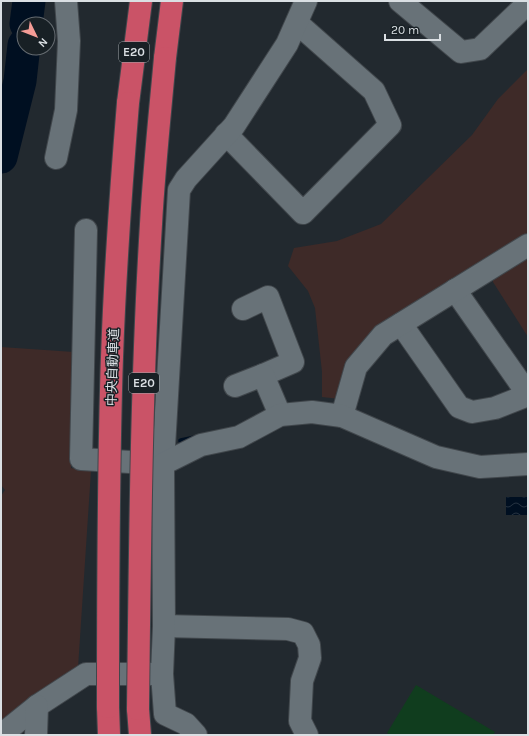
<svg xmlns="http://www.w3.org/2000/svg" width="529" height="736" font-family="Karla,'Noto Sans JP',sans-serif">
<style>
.industrial{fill:#3e2a28}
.grass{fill:#103d1e}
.water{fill:url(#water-waves)}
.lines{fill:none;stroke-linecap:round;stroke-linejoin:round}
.stream{stroke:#000f21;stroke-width:5.5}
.river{stroke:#000f21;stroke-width:33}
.minor-casing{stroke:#41474c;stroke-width:24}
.highway-casing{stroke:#41474c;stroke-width:24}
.minor{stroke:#687278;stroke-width:22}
.highway{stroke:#ca5367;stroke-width:22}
.highway-bridge-casing{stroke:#41474c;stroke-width:24;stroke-linecap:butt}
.highway-bridge{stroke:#ca5367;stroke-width:22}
.labels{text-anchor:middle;stroke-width:3;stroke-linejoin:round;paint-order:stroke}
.shield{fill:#182025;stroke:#a0a6aa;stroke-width:1}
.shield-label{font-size:12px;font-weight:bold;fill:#dadfe3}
.street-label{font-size:13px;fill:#dadfe3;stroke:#182025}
</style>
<defs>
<pattern id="water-waves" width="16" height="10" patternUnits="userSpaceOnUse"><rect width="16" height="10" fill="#000f21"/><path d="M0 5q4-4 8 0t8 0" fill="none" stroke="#253241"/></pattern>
</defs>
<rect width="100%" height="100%" fill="#22292f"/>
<!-- industrial -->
<g class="industrial">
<polygon points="528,69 528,235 386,324 340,399 322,397 322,372 315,308 308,291 288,266 294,248 337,241 381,224 472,135 498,99"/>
<polygon points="528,253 528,337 493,282 493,276"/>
<polygon points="1,347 74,352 71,468 91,471 78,668 1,727 1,496 5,490 1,485"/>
</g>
<!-- grass -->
<polygon class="grass" points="416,685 495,732 493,735 390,735 387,733"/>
<!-- water -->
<rect class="water" x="506" y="497" width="22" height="18"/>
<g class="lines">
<!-- stream -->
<polyline class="stream" points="181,441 195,438"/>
<!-- river -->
<g class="river">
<polyline points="26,24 29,1"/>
<polyline points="1,157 20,81 24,45"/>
</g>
<!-- minor casing -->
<g class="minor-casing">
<g id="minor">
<polyline points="400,1 461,52 480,49 528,3"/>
<polyline points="226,134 303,213 390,125 374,91 297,23"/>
<polyline points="56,158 66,110 69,41 66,1"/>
<polyline points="86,230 81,459 163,464 179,190 186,179 234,126 287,44 306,1"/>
<polyline points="243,309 268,297 293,362 263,375"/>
<polyline points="401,324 459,407 472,412 495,408 523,397 525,390 455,290"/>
<polyline points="235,386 263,375 280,415"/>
<polyline points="342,416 356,367 383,335 528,245"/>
<polyline points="164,626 288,629 303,633 309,645 310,658 302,681 300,721 307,735"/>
<polyline points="1,735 37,706 86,674 157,674"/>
<polyline points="36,735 37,706"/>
<polyline points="196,735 186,724 165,714 162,674 164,626 163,464 201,445 239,437 280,415 312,412 342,416 436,457 480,467 528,464"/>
</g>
</g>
<!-- highway casing -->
<g class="highway-casing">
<g id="highway">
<polyline points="165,58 172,1"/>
<polyline points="128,103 141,1"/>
<polyline points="108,707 109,735"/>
<polyline points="138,709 140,735"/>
</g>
</g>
<!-- minor -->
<use href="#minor" class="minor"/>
<!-- highway -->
<use href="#highway" class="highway"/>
<!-- highway-bridge casing -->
<g class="highway-bridge-casing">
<g id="highway-bridge">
<path d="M 108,707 C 108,590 108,474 112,357 C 115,272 121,188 128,103"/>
<path d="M 138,709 C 140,547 141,386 151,224 C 154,169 160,113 165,58"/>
</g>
</g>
<!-- highway-bridge -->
<use href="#highway-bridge" class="highway-bridge"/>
</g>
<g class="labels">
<!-- shield labels -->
<g class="shield">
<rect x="119" y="42" width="30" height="20" rx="3"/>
<rect x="129" y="373" width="30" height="20" rx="3"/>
</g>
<g class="shield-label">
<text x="134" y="56">E20</text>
<text x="144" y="387">E20</text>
</g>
<!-- street labels -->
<g class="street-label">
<text transform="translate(112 367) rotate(-88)" y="5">中央自動車道</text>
</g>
</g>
<!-- border -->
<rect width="529" height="736" fill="none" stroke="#dadfe3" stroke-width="4"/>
<!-- north arrow -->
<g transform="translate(36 36) rotate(133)"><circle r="19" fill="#182025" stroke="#666c71"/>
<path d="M0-3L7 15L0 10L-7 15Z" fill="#f59c96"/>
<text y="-6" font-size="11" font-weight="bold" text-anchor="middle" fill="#dadfe3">N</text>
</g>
<!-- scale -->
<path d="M385 34v6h55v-6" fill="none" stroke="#dadfe3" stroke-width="2"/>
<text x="391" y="34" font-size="12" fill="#dadfe3" stroke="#182025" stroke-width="3" paint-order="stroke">20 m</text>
</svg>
